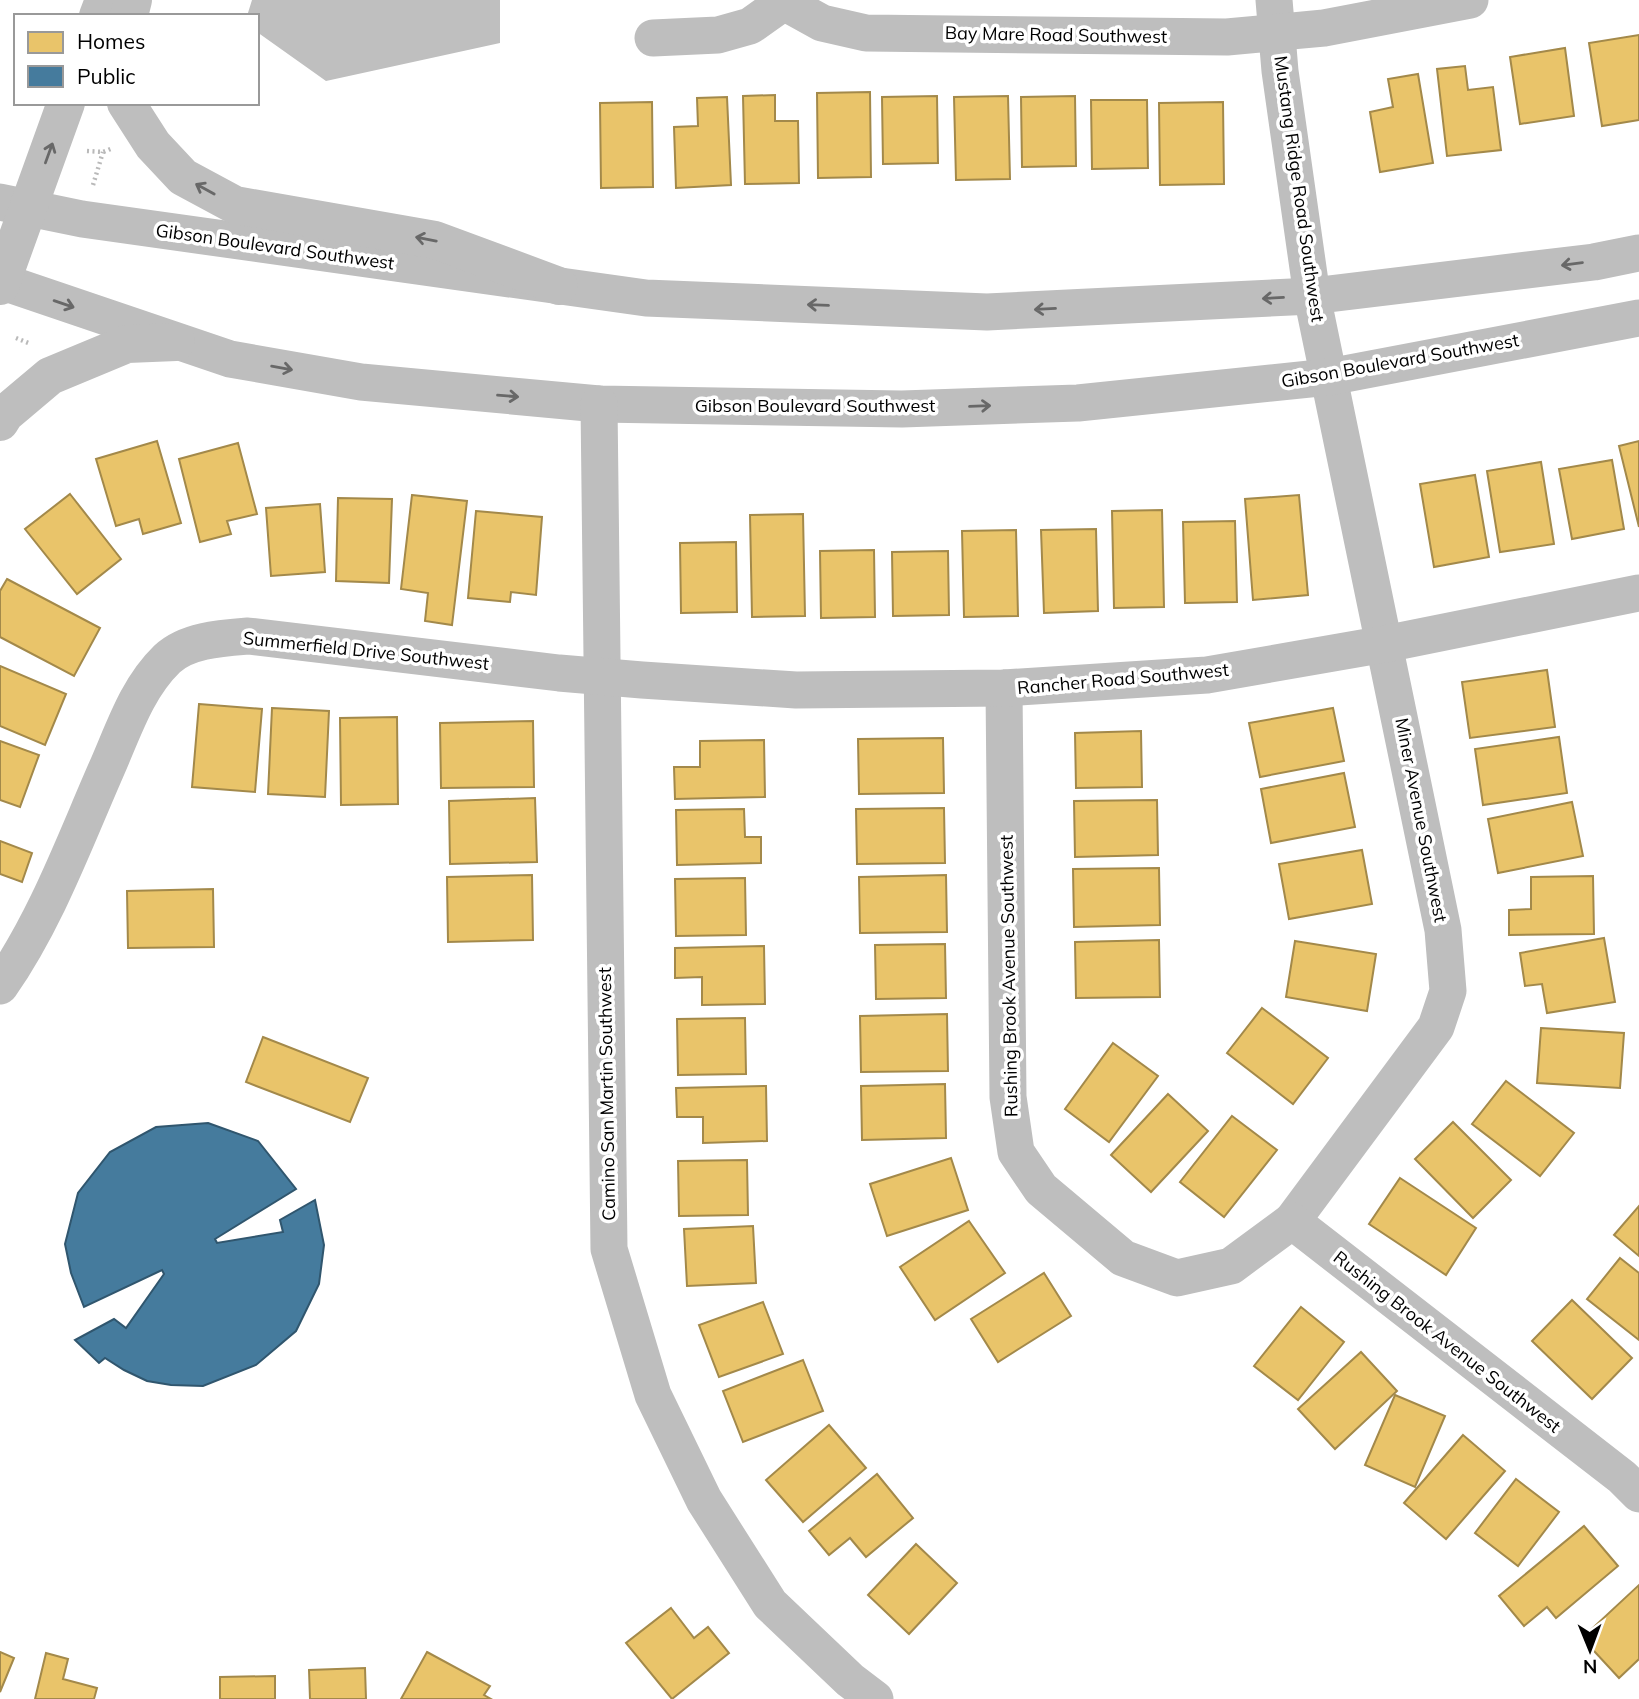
<svg xmlns="http://www.w3.org/2000/svg" width="1639" height="1699" font-family="Mulish,sans-serif">
<style>
.water{fill:#bfbfbf}
.homes{fill:#e9c46a;stroke:#a3894a;stroke-width:2}
.public{fill:#457b9d;stroke:#30566e;stroke-width:2}
.lines{fill:none;stroke-linecap:round;stroke-linejoin:round}
.path{stroke:#b9b9b9;stroke-width:4.5;stroke-dasharray:2 3.5;stroke-linecap:butt}
.minor{stroke:#bebebe;stroke-width:37}
.major{stroke:#bebebe;stroke-width:38}
.oneway{stroke:#686868}
.labels{text-anchor:middle;stroke-width:7;stroke-linejoin:round;paint-order:stroke}
.street-label{font-size:18px;fill:#000;stroke:#fff}
</style>
<rect width="100%" height="100%" fill="#fff"/>
<!-- water -->
<polygon class="water" points="252,0 500,0 500,43 326,81 257,32 257,16 247,16"/>
<!-- homes -->
<g class="homes">
<polygon points="1639,35 1639,120 1602,126 1589,43"/>
<polygon points="1565,48 1574,116 1520,124 1510,57"/>
<polygon points="1465,66 1468,90 1493,87 1501,150 1447,156 1437,69"/>
<polygon points="1418,74 1433,163 1380,172 1370,112 1393,107 1388,79"/>
<polygon points="870,92 871,177 818,178 817,93"/>
<polygon points="775,95 775,121 798,121 799,183 745,184 743,96"/>
<polygon points="937,96 938,163 883,164 882,97"/>
<polygon points="1008,96 1010,179 956,180 954,97"/>
<polygon points="1075,96 1076,166 1022,167 1021,97"/>
<polygon points="727,97 731,185 676,188 674,127 698,126 697,98"/>
<polygon points="1091,100 1147,100 1148,168 1092,169"/>
<polygon points="652,102 653,187 601,188 600,103"/>
<polygon points="1223,102 1224,184 1160,185 1159,103"/>
<polygon points="157,441 181,523 143,534 139,519 116,526 96,459"/>
<polygon points="1639,441 1639,527 1619,446"/>
<polygon points="238,443 257,514 227,521 231,534 200,542 179,459"/>
<polygon points="1612,460 1624,529 1572,539 1559,469"/>
<polygon points="1541,462 1554,544 1500,552 1487,471"/>
<polygon points="1475,475 1489,557 1434,567 1420,484"/>
<polygon points="70,494 121,559 77,594 25,529"/>
<polygon points="412,495 467,501 452,625 425,621 428,593 401,589"/>
<polygon points="1299,495 1308,595 1253,600 1245,499"/>
<polygon points="338,498 392,499 389,583 336,581"/>
<polygon points="320,504 325,572 271,576 266,508"/>
<polygon points="1162,510 1164,607 1114,608 1112,511"/>
<polygon points="476,511 542,517 536,595 511,592 510,602 468,598"/>
<polygon points="803,514 805,616 752,617 750,515"/>
<polygon points="1235,521 1237,602 1185,603 1183,522"/>
<polygon points="1096,529 1098,611 1044,613 1041,530"/>
<polygon points="1016,530 1018,616 964,617 962,531"/>
<polygon points="736,542 737,612 681,613 680,543"/>
<polygon points="874,550 875,617 821,618 820,551"/>
<polygon points="948,551 949,615 893,616 892,552"/>
<polygon points="7,579 100,628 74,676 0,637 0,591"/>
<polygon points="0,666 66,694 45,745 0,726"/>
<polygon points="1547,670 1555,727 1470,738 1462,682"/>
<polygon points="199,704 262,709 255,792 192,787"/>
<polygon points="272,708 329,711 325,797 268,794"/>
<polygon points="1333,708 1344,761 1260,777 1249,723"/>
<polygon points="397,717 398,804 341,805 340,718"/>
<polygon points="533,721 534,787 441,788 440,723"/>
<polygon points="1141,731 1142,787 1076,788 1075,733"/>
<polygon points="1559,737 1567,793 1483,805 1475,749"/>
<polygon points="943,738 944,793 859,794 858,739"/>
<polygon points="764,740 765,797 675,799 674,767 700,767 700,741"/>
<polygon points="0,741 39,755 20,807 0,800"/>
<polygon points="1344,773 1355,827 1271,843 1261,789"/>
<polygon points="535,798 537,862 450,864 449,801"/>
<polygon points="1157,800 1158,855 1075,857 1074,801"/>
<polygon points="1572,802 1583,856 1498,873 1488,819"/>
<polygon points="944,808 945,863 857,864 856,809"/>
<polygon points="744,809 745,837 761,837 761,863 677,865 676,810"/>
<polygon points="0,841 32,853 22,882 0,874"/>
<polygon points="1362,850 1372,904 1289,919 1279,864"/>
<polygon points="1159,868 1160,925 1074,927 1073,869"/>
<polygon points="532,875 533,940 448,942 447,877"/>
<polygon points="946,875 947,932 860,933 859,877"/>
<polygon points="1593,876 1594,934 1509,935 1509,910 1531,909 1531,877"/>
<polygon points="745,878 746,935 676,936 675,879"/>
<polygon points="213,889 214,947 128,948 127,891"/>
<polygon points="1604,938 1615,1002 1547,1013 1542,984 1525,986 1520,953"/>
<polygon points="1159,940 1160,997 1076,998 1075,942"/>
<polygon points="1295,941 1376,954 1367,1011 1286,997"/>
<polygon points="945,944 946,998 876,999 875,945"/>
<polygon points="764,946 765,1004 702,1005 702,977 675,978 675,948"/>
<polygon points="1262,1008 1328,1058 1293,1104 1227,1053"/>
<polygon points="947,1014 948,1071 861,1072 860,1016"/>
<polygon points="745,1018 746,1074 678,1075 677,1019"/>
<polygon points="1541,1028 1624,1033 1620,1088 1537,1083"/>
<polygon points="263,1037 368,1078 350,1122 246,1082"/>
<polygon points="1113,1043 1158,1076 1109,1142 1065,1109"/>
<polygon points="1506,1081 1574,1133 1540,1176 1472,1124"/>
<polygon points="945,1084 946,1138 862,1140 861,1086"/>
<polygon points="766,1086 767,1141 703,1143 703,1117 677,1117 676,1088"/>
<polygon points="1168,1094 1208,1131 1151,1192 1111,1155"/>
<polygon points="1232,1116 1277,1150 1224,1217 1180,1182"/>
<polygon points="1453,1122 1511,1180 1473,1218 1415,1159"/>
<polygon points="951,1158 968,1210 887,1236 870,1184"/>
<polygon points="747,1160 748,1215 679,1216 678,1161"/>
<polygon points="1400,1178 1476,1228 1446,1275 1369,1224"/>
<polygon points="1639,1206 1639,1256 1614,1235"/>
<polygon points="969,1221 1005,1273 935,1320 900,1267"/>
<polygon points="753,1226 756,1283 687,1286 684,1229"/>
<polygon points="1620,1258 1639,1273 1639,1340 1587,1299"/>
<polygon points="1044,1273 1071,1316 998,1362 971,1319"/>
<polygon points="1572,1300 1632,1358 1592,1399 1532,1341"/>
<polygon points="763,1302 783,1354 719,1377 699,1325"/>
<polygon points="1301,1307 1344,1342 1298,1400 1254,1366"/>
<polygon points="1361,1352 1397,1391 1335,1449 1298,1409"/>
<polygon points="803,1360 823,1411 743,1442 723,1391"/>
<polygon points="1395,1395 1445,1416 1415,1487 1365,1465"/>
<polygon points="829,1425 866,1468 803,1522 766,1480"/>
<polygon points="1463,1435 1505,1471 1446,1539 1404,1503"/>
<polygon points="877,1474 913,1518 866,1557 850,1538 829,1555 809,1531"/>
<polygon points="1516,1479 1559,1512 1518,1566 1475,1533"/>
<polygon points="1584,1526 1618,1566 1556,1618 1547,1607 1524,1626 1499,1596"/>
<polygon points="916,1544 957,1583 909,1634 868,1595"/>
<polygon points="1639,1585 1639,1659 1619,1678 1582,1638"/>
<polygon points="671,1608 694,1638 708,1627 729,1653 672,1699 626,1643"/>
<polygon points="0,1652 14,1658 0,1692"/>
<polygon points="427,1652 490,1686 484,1695 491,1699 401,1699"/>
<polygon points="46,1653 68,1659 63,1679 97,1688 94,1699 35,1699"/>
<polygon points="365,1668 366,1699 310,1699 309,1670"/>
<polygon points="275,1676 275,1699 220,1699 220,1677"/>
</g>
<!-- public -->
<polygon class="public" points="208,1123 258,1141 296,1189 215,1239 217,1243 283,1232 280,1220 315,1200 324,1245 319,1284 296,1331 256,1365 203,1386 171,1385 147,1381 124,1370 105,1358 99,1363 75,1340 114,1319 126,1328 164,1274 162,1270 84,1307 71,1273 65,1244 78,1193 110,1152 156,1127"/>
<g class="lines">
<!-- path -->
<g class="path">
<polyline points="87,151 103,152 113,148"/>
<polyline points="93,185 103,152"/>
<polyline points="16,338 31,344"/>
</g>
<!-- minor -->
<g class="minor">
<polyline points="1274,0 1280,71 1312,296 1443,930 1448,991 1436,1027 1292,1221"/>
<polyline points="653,38 718,35 750,26 784,2 822,23 866,33 1227,37 1324,28 1470,0"/>
<polyline points="0,202 82,219 646,298 987,312 1312,296 1594,262 1639,253"/>
<polyline points="0,281 230,359 361,382 599,404 902,409 1078,403 1329,377 1639,318"/>
<polyline points="599,404 609,1249 653,1395 704,1500 770,1604 850,1680 875,1699"/>
<polyline points="1004,688 1008,1097 1016,1152 1041,1189 1123,1258 1177,1278 1231,1266 1292,1221 1622,1477 1639,1494"/>
<path d="M 0,986 C 46,920 74,843 106,770 C 123,732 136,689 167,659 C 187,640 222,638 248,636 L 559,673 L 642,680 L 796,690 L 1004,688 L 1207,675 L 1385,644 L 1639,593"/>
</g>
<!-- major -->
<g class="major">
<polyline points="98,16 104,0"/>
<polyline points="129,16 133,0"/>
<polyline points="126,103 153,145 183,177 235,205 435,240 559,286"/>
<polyline points="0,286 66,103"/>
<polyline points="0,422 5,414 50,376 127,344 176,342"/>
</g>
</g>
<!-- one-way arrows -->
<defs><path id="oneway-shaft" d="M-6 0H5M1.5-3L5.5 0L1.5 3" fill="none" stroke-width="1.6" stroke-linecap="round" stroke-linejoin="round" transform="scale(1.75)"/></defs>
<g class="oneway">
<use href="#oneway-shaft" transform="translate(49 153) rotate(-70)"/>
<use href="#oneway-shaft" transform="translate(205 189) rotate(-151)"/>
<use href="#oneway-shaft" transform="translate(426 239) rotate(-169)"/>
<use href="#oneway-shaft" transform="translate(1572 264) rotate(173)"/>
<use href="#oneway-shaft" transform="translate(1273 298) rotate(177)"/>
<use href="#oneway-shaft" transform="translate(64 304) rotate(19)"/>
<use href="#oneway-shaft" transform="translate(818 305) rotate(-178)"/>
<use href="#oneway-shaft" transform="translate(1045 309) rotate(177)"/>
<use href="#oneway-shaft" transform="translate(282 368) rotate(10)"/>
<use href="#oneway-shaft" transform="translate(508 396) rotate(5)"/>
<use href="#oneway-shaft" transform="translate(980 406) rotate(-2)"/>
</g>
<g class="labels">
<!-- street labels -->
<g class="street-label">
<text transform="translate(1056 35) rotate(1)" y="6">Bay Mare Road Southwest</text>
<text transform="translate(1299 189) rotate(82)" y="6">Mustang Ridge Road Southwest</text>
<text transform="translate(275 247) rotate(8)" y="6">Gibson Boulevard Southwest</text>
<text transform="translate(1400 361) rotate(-10)" y="6">Gibson Boulevard Southwest</text>
<text x="815" y="412">Gibson Boulevard Southwest</text>
<text transform="translate(366 651) rotate(6)" y="6">Summerfield Drive Southwest</text>
<text transform="translate(1123 679) rotate(-5)" y="6">Rancher Road Southwest</text>
<text transform="translate(1421 820) rotate(79)" y="6">Miner Avenue Southwest</text>
<text transform="translate(1009 976) rotate(-91)" y="6">Rushing Brook Avenue Southwest</text>
<text transform="translate(607 1094) rotate(-91)" y="6">Camino San Martin Southwest</text>
<text transform="translate(1447 1342) rotate(38)" y="6">Rushing Brook Avenue Southwest</text>
</g>
</g>
<!-- legend -->
<rect x="14" y="14" width="245" height="91" fill="#ffffff" stroke="#999999" stroke-width="2"/>
<rect x="28" y="32" width="35" height="21" fill="#e9c46a" stroke="#999999" stroke-width="2"/>
<text x="77" y="49" font-size="21" fill="#000000">Homes</text>
<rect x="28" y="66" width="35" height="21" fill="#457b9d" stroke="#999999" stroke-width="2"/>
<text x="77" y="84" font-size="21" fill="#000000">Public</text>
<!-- north arrow -->
<g transform="translate(1590 1650) rotate(179)" stroke="#ffffff" stroke-width="5" paint-order="stroke">
<path d="M0-5L12 26L0 18L-12 26Z" fill="#000000"/>
<text y="-10" font-size="19" font-weight="bold" text-anchor="middle" fill="#000000">N</text>
</g>
</svg>
